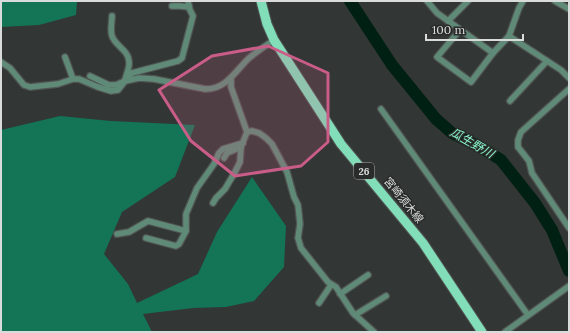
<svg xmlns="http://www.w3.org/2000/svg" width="570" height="333" font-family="Lora,'Noto Sans JP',serif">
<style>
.forest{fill:#147456}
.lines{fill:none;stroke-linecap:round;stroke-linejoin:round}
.river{stroke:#002014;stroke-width:12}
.street-casing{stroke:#505453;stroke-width:8}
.primary-casing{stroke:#505453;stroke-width:11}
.street{stroke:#5f8a77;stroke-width:5.5}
.primary{stroke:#82deb9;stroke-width:9}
.marked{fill:#ca5d88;fill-opacity:0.2;stroke:#ca5d88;stroke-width:3;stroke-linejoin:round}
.labels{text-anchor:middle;stroke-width:3;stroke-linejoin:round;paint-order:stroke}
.shield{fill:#292c2b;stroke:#a5a7a6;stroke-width:1}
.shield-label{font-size:10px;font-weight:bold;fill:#dadcdb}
.street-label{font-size:11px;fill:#dadcdb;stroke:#292c2b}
.water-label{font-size:12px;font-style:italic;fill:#8afacd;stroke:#292c2b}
</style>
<rect width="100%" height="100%" fill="#323635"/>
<!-- forest -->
<g class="forest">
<polygon points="1,1 77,1 76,15 39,25 1,27"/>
<polygon points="60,116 111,121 195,125 175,177 122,212 104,254 128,284 137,303 198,274 217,232 252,177 286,226 284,267 254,301 226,307 193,308 143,314 152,332 1,332 1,130"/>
</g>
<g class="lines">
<!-- river -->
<polyline class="river" points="350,1 392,65 436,119 452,133 484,149 501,160 535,203 552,230 569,271"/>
<!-- street casing -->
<g class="street-casing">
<g id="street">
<polyline points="427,1 437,13 493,53"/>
<polyline points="523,1 519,8 509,36 561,70 569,78"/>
<polyline points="555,1 569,9"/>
<polyline points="172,6 180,6 189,7"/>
<path d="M 112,16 C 112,22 110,30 112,36 C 115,46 129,50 129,62 C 130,67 126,75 125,80"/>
<polyline points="448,21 468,1"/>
<polyline points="460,30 437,57 471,82 493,53 509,36"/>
<polyline points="65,57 73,79"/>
<polyline points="1,62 10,68 24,85 30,87 58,84 73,79 79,79 98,87 111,91 118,90 125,81 132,73 178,61 182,58 193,16 190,10 188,1"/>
<path d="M 90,76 L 109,85 L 116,85 L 125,81 L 139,78 L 154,79 L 205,89 C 225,90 235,72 248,59 C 256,52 265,46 274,40"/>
<polyline points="231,78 231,87 247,132 252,131 259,133 266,138 272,144 279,157 287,172 294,197 298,205 300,224 298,238 301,248 328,282 336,287 353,313 374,332"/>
<polyline points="569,89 521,132 518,140 518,147 529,161 532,173 569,228"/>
<polyline points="510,101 547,61"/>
<polyline points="381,109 528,315"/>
<polyline points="224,158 227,153 241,147"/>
<polyline points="213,203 216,198 225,189 235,172 240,162 241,147 247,132"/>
<polyline points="117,234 129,232 148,221 186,231"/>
<polyline points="146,238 176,246 179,244 186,231 186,214 197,188 214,164 219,153 223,149 243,143"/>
<polyline points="340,294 368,275"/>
<polyline points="319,303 331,285"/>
<polyline points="355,315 386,296"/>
<polyline points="505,332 569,286"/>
</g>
</g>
<!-- primary casing -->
<g class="primary-casing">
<polyline id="primary" points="261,1 267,24 274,40 341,144 423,243 482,332"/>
</g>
<!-- street -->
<use href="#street" class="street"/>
<!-- primary -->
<use href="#primary" class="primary"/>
</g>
<!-- marked area -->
<path class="marked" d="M 268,46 L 328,73 L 328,142 L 301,166 L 235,176 L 191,141 L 159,90 L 212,56 Z"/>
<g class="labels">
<!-- shield labels -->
<rect class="shield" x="354" y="163" width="20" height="16" rx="3"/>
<g class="shield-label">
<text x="364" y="175">26</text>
</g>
<!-- street labels -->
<g class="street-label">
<text transform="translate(404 200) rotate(51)" y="4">宮崎須木線</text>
</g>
<!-- water labels -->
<g class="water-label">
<text transform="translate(472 143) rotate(30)" y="4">瓜生野川</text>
</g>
</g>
<!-- border -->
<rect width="570" height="333" fill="none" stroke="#dadcdb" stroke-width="4"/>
<!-- scale -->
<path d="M426 34v6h97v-6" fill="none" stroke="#dadcdb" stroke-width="2"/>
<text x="432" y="34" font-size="12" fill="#dadcdb" stroke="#292c2b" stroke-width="3" paint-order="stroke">100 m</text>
</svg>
